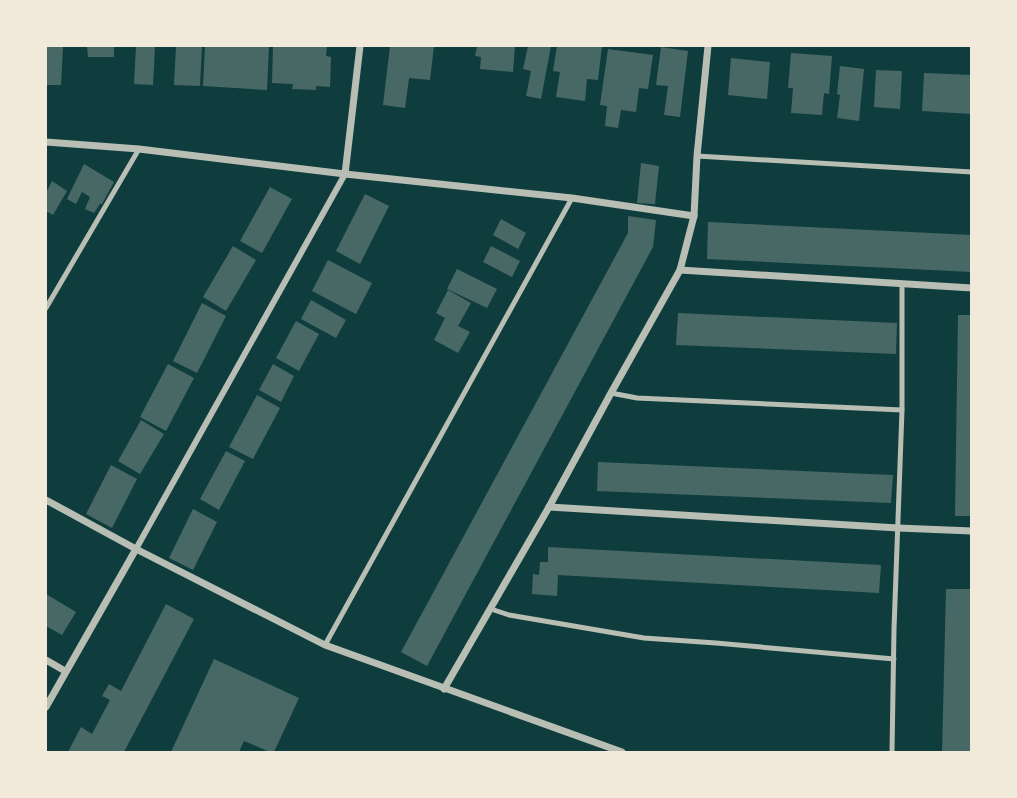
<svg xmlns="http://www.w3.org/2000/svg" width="1017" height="798" font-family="'PT Sans Narrow',sans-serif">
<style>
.building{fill:#486865}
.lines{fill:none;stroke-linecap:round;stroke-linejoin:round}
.service{stroke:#b8beb3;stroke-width:5}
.pedestrian{stroke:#b8beb3;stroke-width:6}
.minor{stroke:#b8beb3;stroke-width:7}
</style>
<rect width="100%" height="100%" fill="#0f3d3e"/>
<!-- building -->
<g class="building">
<polygon points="46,46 63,46 61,85 46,85"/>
<polygon points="87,46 114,46 114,57 88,57"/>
<polygon points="136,46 155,46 153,85 134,84"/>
<polygon points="176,46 202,46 200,86 174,85"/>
<polygon points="205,46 269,46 267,90 203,86"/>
<polygon points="273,46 327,46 326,56 331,57 330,87 316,86 316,90 292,89 293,84 272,83"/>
<polygon points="390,46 434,46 430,80 409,78 405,108 383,105"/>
<polygon points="477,46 515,46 513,72 480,69 481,57 475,56"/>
<polygon points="528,46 551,46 541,99 526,96 531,71 523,69"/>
<polygon points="557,46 602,46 598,80 587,79 585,101 556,97 560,72 553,71"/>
<polygon points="661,47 688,51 680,117 664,115 668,86 656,85"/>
<polygon points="608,49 653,55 648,89 639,88 636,112 621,110 618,128 605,126 607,106 600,105"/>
<polygon points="791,53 832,56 829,94 824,93 822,115 791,113 793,88 788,88"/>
<polygon points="731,58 770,62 767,99 728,95"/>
<polygon points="840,66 864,69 859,121 837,118 840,95 837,94"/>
<polygon points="876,70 902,71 900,109 874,107"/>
<polygon points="924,73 972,75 972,114 922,111"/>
<polygon points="641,163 659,166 655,204 637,203"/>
<polygon points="84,164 114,182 102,204 100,204 94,213 85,209 90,197 82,192 76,204 67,199"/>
<polygon points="52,181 67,191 53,215 46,211 46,193"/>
<polygon points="270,187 292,199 262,253 240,241"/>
<polygon points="365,194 389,206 360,264 336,251"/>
<polygon points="628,216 656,220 653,247 427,666 401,652 628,233"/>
<polygon points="501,219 526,233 518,249 493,235"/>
<polygon points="708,222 972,235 972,272 707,259"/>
<polygon points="233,246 256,260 226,311 203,297"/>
<polygon points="491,246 520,261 512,277 483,262"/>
<polygon points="328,260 372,283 356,314 312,291"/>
<polygon points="457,269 497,289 487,308 447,289"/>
<polygon points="448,290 471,303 458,326 470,332 458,353 434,340 445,318 436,313"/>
<polygon points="311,300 346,320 336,338 301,319"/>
<polygon points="202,303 226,316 197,373 173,361"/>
<polygon points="678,313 897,323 896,354 676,345"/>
<polygon points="958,315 972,315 972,516 955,516"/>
<polygon points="296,321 319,334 299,371 276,358"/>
<polygon points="168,364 194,378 166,431 140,417"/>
<polygon points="273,364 294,376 281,402 259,390"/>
<polygon points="257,395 280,408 253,459 229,447"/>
<polygon points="141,420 164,434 140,474 118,461"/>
<polygon points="226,451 245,461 219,510 200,499"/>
<polygon points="598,462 893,475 891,503 597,491"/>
<polygon points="111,465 137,479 112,528 86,514"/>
<polygon points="193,509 217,522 193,570 169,558"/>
<polygon points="548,547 881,565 879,593 558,575 557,596 532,594 533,574 539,575 540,562 548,562"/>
<polygon points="946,589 972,589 972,752 942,752"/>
<polygon points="46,594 76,612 62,635 46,626"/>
<polygon points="166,604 194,619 124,752 68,752 81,727 92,734 110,700 102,696 109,684 121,691"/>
<polygon points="214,659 299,698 274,752 270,752 244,741 239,752 171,752"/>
</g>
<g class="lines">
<!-- service -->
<g class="service">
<polyline points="697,156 972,172"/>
<polyline points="46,308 139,149"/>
<polyline points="611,393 637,398 902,410"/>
<polyline points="491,609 509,615 644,638 716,643 894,659"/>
<polyline points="325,645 572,198"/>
<polyline points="892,752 894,629 902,410 902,284"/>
</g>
<!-- pedestrian -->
<polyline class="pedestrian" points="136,549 345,174"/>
<!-- minor -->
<g class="minor">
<polyline points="46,142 139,149 345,174 572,198 694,216"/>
<polyline points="345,174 360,46"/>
<polyline points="680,270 972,288"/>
<polyline points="46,500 136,549 325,645 622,752"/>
<polyline points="549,507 898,528 972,531"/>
<polyline points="46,660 65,671"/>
<polyline points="444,689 549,507 611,393 680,270 694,216 697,156 708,46"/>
<polyline points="46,707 136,549"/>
</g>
</g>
<!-- border -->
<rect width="1017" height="798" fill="none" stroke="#f1e9da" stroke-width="94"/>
</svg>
